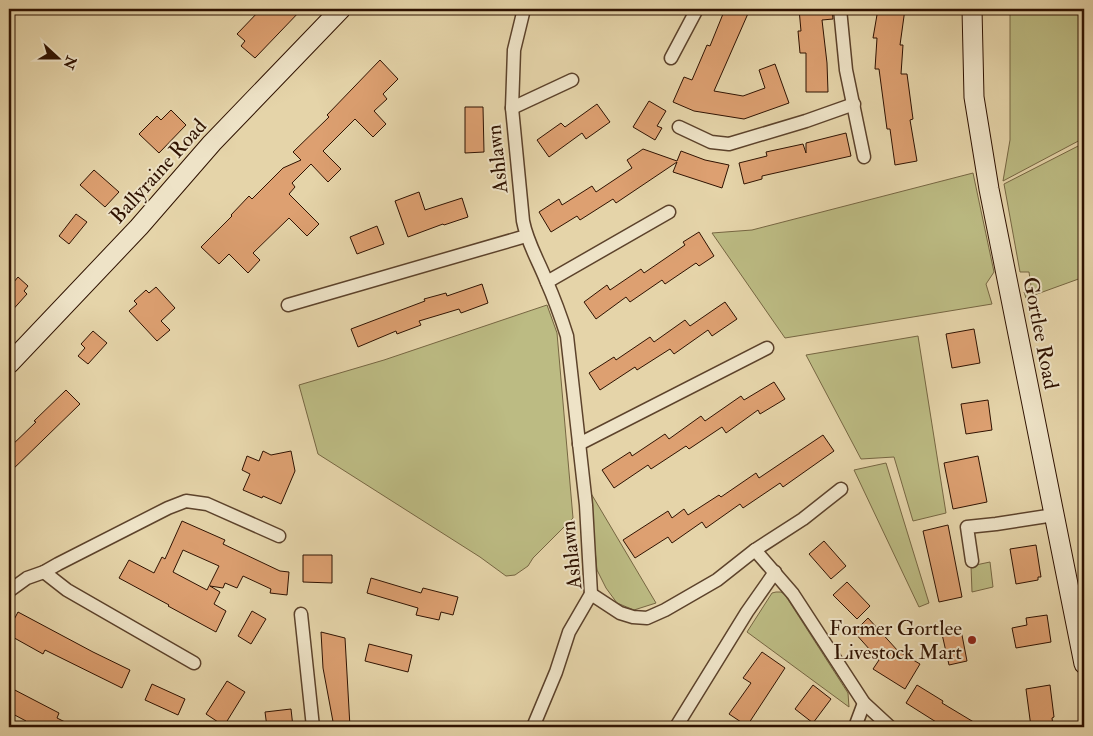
<svg xmlns="http://www.w3.org/2000/svg" width="1093" height="736" font-family="'IM FELL Double Pica',serif">
<style>
.green{fill:#bcbb83;stroke:#766642}
.building{fill:#dda071;stroke:#2f1201;fill-rule:evenodd}
.lines{fill:none;stroke-linecap:round;stroke-linejoin:round}
.street-casing{stroke:#5c422b;stroke-width:15}
.secondary-casing{stroke:#2f1201;stroke-width:21}
.street{stroke:#eee3c7;stroke-width:12}
.secondary{stroke:#eee3c7;stroke-width:19}
.poi-dot{fill:#8f2418;stroke:#eee3c7;stroke-width:2}
.labels{text-anchor:middle;stroke-width:4;stroke-linejoin:round;paint-order:stroke}
.street-label{font-size:21px;fill:#2f1201;stroke:#eee3c7}
.poi-label{font-size:21px;fill:#2f1201;stroke:#eee3c7;text-anchor:end}
</style>
<rect width="100%" height="100%" fill="#e5d4a9"/>
<filter id="stains"><feTurbulence type="fractalNoise" baseFrequency=".004" numOctaves="4"/><feColorMatrix values="0 0 0 0 .2 0 0 0 0 .09 0 0 0 0 .02 0 0 0 .5 -.17"/></filter>
<radialGradient id="worn" r=".72"><stop offset=".6" stop-color="#630" stop-opacity="0"/><stop offset="1" stop-color="#630" stop-opacity=".3"/></radialGradient>
<!-- green -->
<g class="green">
<polygon points="1010,9 1084,9 1084,138 1003,181 1010,140"/>
<polygon points="1084,143 1084,277 1026,298 1024,292 1031,286 1029,272 1020,272 1004,184"/>
<polygon points="973,173 994,272 986,284 992,304 785,338 712,233 752,230"/>
<polygon points="547,305 557,333 573,518 533,558 528,566 515,575 506,576 480,557 318,454 299,385 384,360"/>
<polygon points="918,336 946,513 913,521 894,457 861,459 806,355"/>
<polygon points="886,463 929,603 919,607 854,470"/>
<polygon points="589,490 656,603 634,610 617,603 606,588 597,570"/>
<polygon points="990,562 993,587 972,592 971,566"/>
<polygon points="776,592 781,592 785,595 848,693 849,707 747,632 772,593"/>
</g>
<!-- building -->
<g class="building">
<polygon points="261,9 302,9 255,58 241,46 245,41 237,34"/>
<polygon points="725,9 750,9 714,91 743,96 765,88 759,70 775,64 789,103 744,119 694,111 673,102 684,77 692,80 707,45 710,46"/>
<polygon points="799,9 832,9 833,19 822,20 827,63 828,92 806,92 806,53 800,53 798,31 801,31"/>
<polygon points="878,9 905,9 900,45 903,45 901,74 907,74 913,119 910,120 917,161 895,165 890,129 887,129 879,69 875,69 877,38 873,38"/>
<polygon points="380,60 398,79 383,94 387,99 374,111 386,124 373,137 355,119 323,151 341,169 328,182 311,164 292,183 295,187 289,194 319,224 307,236 289,218 253,253 260,260 248,273 229,254 219,264 201,247 232,216 231,215 249,196 252,199 283,168 301,160 293,152 329,117 327,115"/>
<polygon points="649,101 666,111 657,126 662,128 655,140 633,127"/>
<polygon points="597,104 610,122 586,139 582,133 549,157 537,140 561,123 565,127"/>
<polygon points="465,107 483,107 484,152 465,153"/>
<polygon points="171,110 186,125 159,153 139,134 157,116 161,120"/>
<polygon points="846,133 851,156 762,176 762,179 744,184 739,163 767,156 766,152 803,144 806,153 806,143"/>
<polygon points="643,149 677,161 681,151 705,160 729,165 722,188 673,172 677,162 616,203 613,199 580,220 577,216 551,232 539,212 559,199 562,205 592,186 596,192 632,168 627,160"/>
<polygon points="94,170 119,192 105,207 80,185"/>
<polygon points="419,192 425,210 462,198 468,217 444,225 443,224 408,237 395,201"/>
<polygon points="76,214 87,222 69,244 59,236"/>
<polygon points="377,226 384,244 357,254 350,237"/>
<polygon points="699,232 714,256 699,266 696,263 665,284 662,280 630,302 626,297 596,319 584,302 607,285 610,290 641,269 644,273 685,245 683,242"/>
<polygon points="18,277 28,286 24,291 27,294 9,314 9,288"/>
<polygon points="482,284 488,303 461,313 459,309 419,321 421,325 397,334 396,331 358,347 351,329 425,301 424,299 446,293 447,296"/>
<polygon points="156,287 175,308 161,321 170,330 157,341 129,311 137,304 134,301 146,290 149,293"/>
<polygon points="725,302 737,319 712,336 708,330 674,354 670,349 637,370 635,367 600,390 589,373 614,357 616,360 650,337 654,342 685,320 690,326"/>
<polygon points="974,329 980,363 952,368 946,334"/>
<polygon points="93,331 107,343 88,364 78,356 85,348 81,344"/>
<polygon points="774,382 785,399 760,414 758,410 726,433 722,427 689,449 686,446 651,469 648,465 614,488 602,470 630,452 632,456 665,434 669,439 701,416 705,421 741,396 744,400"/>
<polygon points="66,390 80,404 9,473 9,448 36,422 34,421"/>
<polygon points="988,400 992,430 966,434 961,404"/>
<polygon points="823,435 834,451 783,487 780,483 743,508 740,504 706,528 702,522 672,543 668,537 635,558 623,540 668,511 672,518 684,509 688,515 719,495 721,497 756,473 759,478"/>
<polygon points="263,451 271,455 291,451 295,471 281,504 263,496 262,498 243,490 250,474 242,470 247,456 259,461"/>
<polygon points="978,456 987,502 953,509 944,463"/>
<path d="M 182,521 L 225,540 L 223,544 L 280,571 L 289,572 L 287,595 L 270,593 L 271,589 L 243,576 L 237,588 L 225,583 L 223,588 L 210,586 L 220,592 L 214,604 L 226,611 L 216,632 L 168,606 L 169,605 L 119,578 L 129,560 L 154,573 L 162,557 L 165,559 ZM 183,550 L 219,566 L 207,590 L 173,572 Z"/>
<polygon points="948,525 962,597 939,602 923,531"/>
<polygon points="824,541 846,566 831,579 809,554"/>
<polygon points="1036,545 1041,577 1038,577 1038,580 1016,584 1010,549"/>
<polygon points="303,555 332,555 332,583 303,582"/>
<polygon points="371,578 421,593 423,588 458,597 453,615 441,612 439,620 416,615 418,608 367,593"/>
<polygon points="847,582 870,606 857,619 833,595"/>
<polygon points="252,611 266,619 251,644 238,636"/>
<polygon points="18,612 93,652 130,670 122,688 45,650 43,654 9,635 9,629"/>
<polygon points="1047,615 1051,642 1016,648 1012,628 1027,625 1026,618"/>
<polygon points="868,618 898,651 920,664 905,689 873,669 879,660 854,632"/>
<polygon points="961,630 967,661 949,665 942,634"/>
<polygon points="321,632 345,638 350,727 334,727 323,668"/>
<polygon points="369,644 412,655 408,672 365,661"/>
<polygon points="762,652 785,668 747,726 729,714 751,683 743,678"/>
<polygon points="227,681 245,692 224,726 206,714"/>
<polygon points="152,684 185,699 178,715 145,700"/>
<polygon points="813,685 831,699 813,723 795,709"/>
<polygon points="917,685 943,701 942,703 982,727 944,727 906,703"/>
<polygon points="1050,685 1054,717 1052,718 1053,726 1031,727 1026,689"/>
<polygon points="9,687 59,713 57,718 75,727 23,727 26,721 9,712"/>
<polygon points="291,709 293,727 267,727 265,712"/>
</g>
<g class="lines">
<!-- street casing -->
<g class="street-casing">
<g id="street">
<path d="M 524,9 L 514,50 L 512,108 L 523,221 C 527,242 538,260 546,280 C 554,298 561,317 567,336 L 586,505 L 591,594"/>
<polyline points="840,9 846,70 864,157"/>
<polyline points="671,58 697,9"/>
<polyline points="512,108 572,80"/>
<polyline points="679,127 711,142 729,144 806,121 854,104"/>
<polyline points="547,282 669,212"/>
<polyline points="288,305 526,236"/>
<polyline points="579,444 767,348"/>
<polyline points="755,550 793,594 864,703 890,727"/>
<polyline points="972,561 967,527 996,524 1054,515"/>
<polyline points="44,572 67,590 194,663"/>
<polyline points="9,591 27,578 44,572 58,564 168,508 186,501 207,504 279,536"/>
<polyline points="591,594 620,613 633,617 647,618 665,610 717,580 755,550 803,519 841,489"/>
<polyline points="301,614 313,727"/>
<polyline points="533,727 556,672 569,632 591,594"/>
<polyline points="676,727 747,612 775,572"/>
<polyline points="855,727 864,703"/>
</g>
</g>
<!-- secondary casing -->
<g class="secondary-casing">
<g id="secondary">
<polyline points="972,9 974,97 989,189 1084,664"/>
<polyline points="9,364 139,227 212,143 341,9"/>
</g>
</g>
<!-- street -->
<use href="#street" class="street"/>
<!-- secondary -->
<use href="#secondary" class="secondary"/>
</g>
<!-- markers -->
<circle class="poi-dot" cx="972" cy="640" r="5"/>
<g class="labels">
<!-- street labels -->
<g class="street-label">
<text transform="translate(497 159) rotate(-96)" y="7">Ashlawn</text>
<text transform="translate(158 171) rotate(-48)" y="7">Ballyraine Road</text>
<text transform="translate(1041 333) rotate(79)" y="7">Gortlee Road</text>
<text transform="translate(571 555) rotate(-96)" y="7">Ashlawn</text>
</g>
<!-- poi labels -->
<g class="poi-label">
<text x="962" y="635">Former Gortlee<tspan x="962" dy="24">Livestock Mart</tspan></text>
</g>
</g>
<!-- margin -->
<rect width="1093" height="736" fill="none" stroke="#e5d4a9" stroke-width="30"/>
<rect x="10" y="10" width="1073" height="716" fill="none" stroke="#2f1201" stroke-width="2.5"/>
<rect x="15" y="15" width="1063" height="706" fill="none" stroke="#2f1201"/>
<!-- north arrow -->
<g transform="translate(58 58) rotate(111)" stroke="#eee3c7" stroke-width="4" paint-order="stroke">
<path d="M0-4L9 19L0 12L-9 19Z" fill="#2f1201"/>
<text y="-8" font-size="14" font-weight="bold" text-anchor="middle" fill="#2f1201">N</text>
</g>
<rect width="100%" height="100%" filter="url(#stains)"/>
<rect width="100%" height="100%" fill="url(#worn)"/>
</svg>
